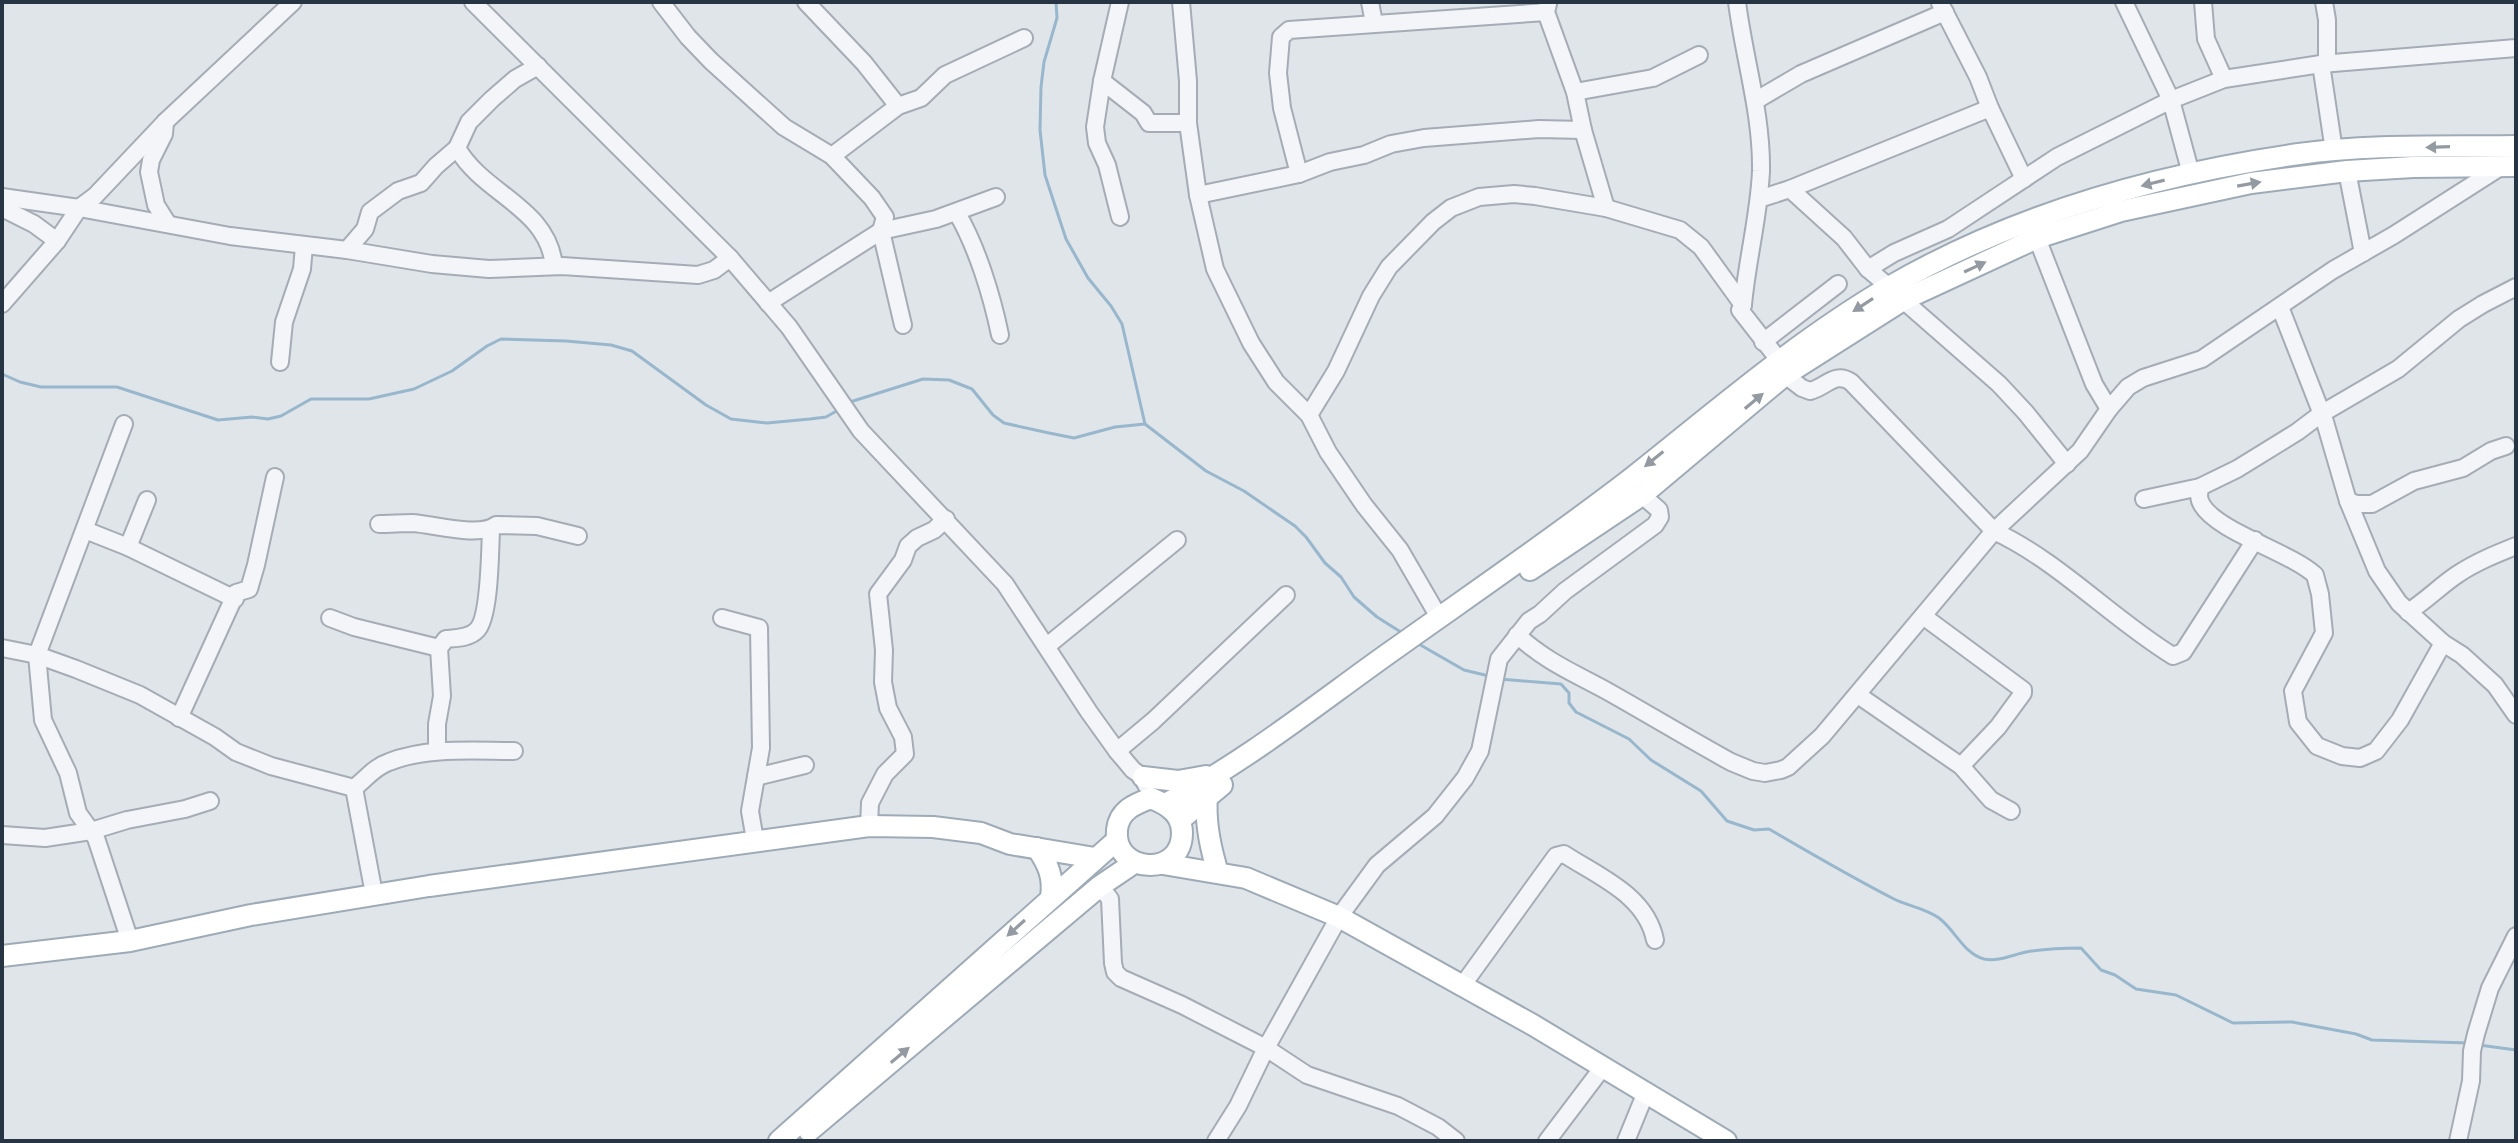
<svg xmlns="http://www.w3.org/2000/svg" width="2518" height="1143" font-family="Raleway,sans-serif">
<style>
.lines{fill:none;stroke-linecap:round;stroke-linejoin:round}
.stream{stroke:#98b7cd;stroke-width:3}
.minor-casing{stroke:#a5acb5;stroke-width:20}
.major-casing{stroke:#9eabb7;stroke-width:24}
.minor{stroke:#f3f5f8;stroke-width:16}
.major{stroke:#fff;stroke-width:20}
.oneway{fill:#939aa1}
</style>
<rect width="100%" height="100%" fill="#e0e5ea"/>
<g class="lines">
<!-- stream -->
<g class="stream">
<polyline points="1056,2 1057,18 1044,62 1041,87 1040,130 1045,175 1066,239 1088,278 1111,306 1122,324 1145,424"/>
<polyline points="2,374 20,382 41,387 117,387 218,420 252,417 268,419 281,416 311,399 369,399 414,389 452,371 487,346 501,339 566,341 611,345 632,351 706,405 731,419 767,423 810,419 826,417 840,409"/>
<polyline points="850,402 923,379 949,380 972,389 993,415 1004,423 1049,433 1074,438 1115,427 1145,424 1206,471 1244,491 1295,526 1306,537 1325,563 1341,577 1354,597 1377,617 1404,634"/>
<polyline points="1417,643 1464,670 1489,676"/>
<path d="M 1500,679 L 1561,684 L 1569,693 L 1569,703 L 1576,712 L 1629,739 L 1651,760 L 1701,791 L 1727,821 L 1754,830 L 1769,829 C 1810,853 1851,877 1894,899 C 1908,906 1925,908 1939,918 C 1955,930 1964,954 1984,959 C 1998,962 2012,955 2026,952 C 2044,949 2063,948 2081,948 L 2101,970 L 2115,975 L 2136,989 L 2176,995 L 2233,1023 L 2292,1022 L 2356,1034 L 2372,1040 L 2468,1043"/>
<polyline points="2479,1045 2516,1050"/>
</g>
<!-- minor casing -->
<g class="minor-casing">
<g id="minor">
<polyline points="473,2 730,258 789,327 861,431 1005,584 1089,712 1117,751 1133,770 1143,777 1146,785"/>
<polyline points="661,2 688,37 711,61 784,127 832,156 872,198 885,217 881,231 903,325"/>
<polyline points="806,2 864,63 898,106"/>
<polyline points="1181,2 1188,81 1188,123 1198,195 1215,269 1251,343 1276,382 1309,415 1328,452 1364,505 1400,550 1440,619"/>
<polyline points="1370,2 1374,23"/>
<path d="M 1737,2 C 1744,58 1762,114 1761,171 C 1759,216 1747,260 1743,305 L 1740,310 L 1779,360"/>
<polyline points="2124,2 2171,100 2191,174"/>
<polyline points="2203,2 2206,39 2224,79"/>
<polyline points="2324,2 2327,20 2327,64"/>
<polyline points="1940,3 1978,77 1990,108 2024,179"/>
<polyline points="1548,4 1546,12 1575,92 1583,130 1606,208"/>
<polyline points="2321,64 2334,151"/>
<polyline points="1102,81 1143,113 1149,123 1188,123"/>
<polyline points="1575,92 1653,78 1699,55"/>
<polyline points="1755,101 1801,74 1945,12"/>
<polyline points="165,122 164,134 151,160 149,172 156,205 168,224"/>
<path d="M 457,148 C 484,195 548,207 554,266"/>
<polyline points="832,156 898,106 921,98 945,75 1024,38"/>
<polyline points="2347,171 2363,253"/>
<polyline points="1299,174 1282,108 1278,73 1281,37 1289,30 1546,12"/>
<polyline points="1790,189 1844,238 1868,269 1889,287"/>
<polyline points="1198,195 1299,174 1330,162 1364,155 1391,144 1424,138 1539,129 1583,130"/>
<polyline points="2,197 79,208 230,236 347,250 432,264 489,269 562,266 698,275 714,270 730,258"/>
<polyline points="1759,199 1790,189 1990,108"/>
<polyline points="2,208 34,224 57,241"/>
<path d="M 957,213 C 977,247 992,296 1000,335"/>
<polyline points="1120,217 1107,165 1097,143 1095,127 1102,81 1120,2"/>
<polyline points="2037,238 2094,384 2109,409"/>
<polyline points="347,250 365,229 370,212 398,191 421,183 436,166 457,148 469,122 492,99 515,79 538,66"/>
<polyline points="1868,269 1894,253 1948,229 2057,157 2171,100 2224,79 2321,64 2516,48"/>
<polyline points="1903,300 1999,384 2026,413 2067,464"/>
<polyline points="768,303 881,231 936,219 996,197"/>
<polyline points="2,304 57,241 79,208 95,196 166,121 293,2"/>
<polyline points="2280,307 2325,422 2348,501 2377,571 2399,603 2443,643 2462,655 2495,685 2516,715"/>
<polyline points="1763,342 1838,284"/>
<polyline points="280,362 284,322 302,269 304,246"/>
<path d="M 1785,375 L 1802,388 L 1810,391 C 1826,387 1835,371 1851,382 L 1994,531 C 2060,562 2111,618 2173,656 L 2183,652 L 2255,540"/>
<polyline points="1309,415 1336,371 1371,296 1389,267 1433,222 1451,208 1479,197 1514,194 1535,196 1606,208 1680,230 1701,247 1743,305"/>
<polyline points="124,424 37,655 43,720 68,773 78,813 96,838 130,941"/>
<path d="M 2200,487 C 2199,494 2198,499 2202,505 C 2218,532 2290,552 2315,575 L 2320,594 L 2324,633 L 2293,691 L 2298,722 L 2317,746 L 2342,756 L 2360,758 L 2376,751 L 2400,720 L 2443,643"/>
<polyline points="2144,499 2200,487 2237,469 2297,432 2321,414 2398,369 2459,319 2483,304 2516,287"/>
<polyline points="2348,501 2357,504 2372,504 2414,481 2463,468 2491,451 2506,446"/>
<path d="M 379,524 C 390,524 401,523 412,523 C 433,524 479,538 496,525 L 537,526 L 578,536"/>
<polyline points="85,530 128,547 235,599"/>
<polyline points="128,547 147,500"/>
<path d="M 2408,612 C 2426,601 2441,585 2458,574 C 2476,562 2496,554 2516,546"/>
<polyline points="1923,616 2023,690 2023,693 1998,727 1961,766"/>
<polyline points="330,618 354,627 439,648"/>
<polyline points="722,618 759,628 761,748 750,811 755,840"/>
<path d="M 1517,635 C 1545,661 1574,673 1607,691 C 1648,714 1689,739 1731,762 L 1753,771 L 1765,773 L 1781,770 L 1788,767 L 1822,736 L 1994,531 L 2080,451 L 2109,409 L 2128,387 L 2143,378 L 2202,359 L 2333,270 L 2394,235 L 2502,166"/>
<polyline points="1047,646 1177,540"/>
<polyline points="2,648 37,655 76,669 140,695 215,737 236,752 271,766 354,788"/>
<polyline points="1858,695 1961,766 1991,800 2011,811"/>
<polyline points="179,718 236,593 249,589 256,565 275,477"/>
<path d="M 437,751 L 437,724 L 442,696 L 439,648 L 446,639 C 456,638 470,638 477,630 C 490,617 490,550 491,529"/>
<polyline points="1117,751 1153,721 1286,595"/>
<polyline points="756,777 805,765"/>
<path d="M 354,788 C 366,779 374,767 389,762 C 426,747 475,751 514,751"/>
<polyline points="354,788 374,894"/>
<polyline points="869,826 870,803 885,774 905,754 903,737 888,708 883,682 884,650 878,594 903,560 908,546 917,538 934,530 946,519"/>
<polyline points="2,835 45,838 91,831 127,820 185,809 210,801"/>
<polyline points="1100,886 1110,899 1113,963 1115,972 1121,978 1182,1005 1266,1048 1307,1075 1398,1106 1438,1127 1456,1141"/>
<path d="M 1462,986 L 1556,856 L 1564,854 C 1599,877 1646,895 1655,940"/>
<polyline points="1216,1141 1238,1106 1266,1048 1339,917 1377,865 1435,816 1465,778 1480,751 1499,659 1529,621 1540,614 1565,591 1655,525 1660,517 1659,510 1642,495"/>
<polyline points="1547,1141 1603,1067"/>
<polyline points="1626,1141 1646,1092"/>
<polyline points="2458,1141 2471,1081 2472,1051 2476,1034 2490,988 2516,936"/>
</g>
</g>
<!-- major casing -->
<g class="major-casing">
<g id="major">
<polyline points="1530,570 1642,495 1785,375 1903,300 2037,238 2121,211 2251,183 2347,171 2413,167 2516,166"/>
<polyline points="1143,777 1178,781 1206,776"/>
<path d="M 1207,796 C 1205,820 1209,842 1216,866"/>
<path d="M 1151,798 C 1157,801 1163,803 1168,807 C 1177,813 1182,823 1182,833 C 1182,878 1113,874 1117,830 C 1119,810 1135,804 1151,798 Z"/>
<path d="M 1165,804 C 1245,762 1316,705 1389,653 C 1469,596 1550,541 1628,481 C 1713,414 1795,342 1889,287 C 2013,215 2158,174 2299,154 C 2370,144 2444,147 2516,146"/>
<polyline points="1180,820 1222,785"/>
<path d="M 1037,848 C 1048,864 1054,877 1051,897"/>
<polyline points="1163,864 1246,878 1339,917 1533,1025 1726,1141"/>
<polyline points="2,956 130,941 251,915 429,886 869,826 933,827 981,833 1010,844 1095,858"/>
<polyline points="809,1131 1100,886 1134,863"/>
<polyline points="779,1141 1117,840"/>
</g>
</g>
<!-- minor -->
<use href="#minor" class="minor"/>
<!-- major -->
<use href="#major" class="major"/>
</g>
<!-- one-way arrows -->
<defs><path id="oneway-solid" d="M-6-.8H1V-3.2L6.5 0L1 3.2V.8H-6Z" transform="scale(2)"/></defs>
<g class="oneway">
<use href="#oneway-solid" transform="translate(2438 147) rotate(178)"/>
<use href="#oneway-solid" transform="translate(2153 183) rotate(166)"/>
<use href="#oneway-solid" transform="translate(2249 184) rotate(-10)"/>
<use href="#oneway-solid" transform="translate(1975 267) rotate(-25)"/>
<use href="#oneway-solid" transform="translate(1863 305) rotate(147)"/>
<use href="#oneway-solid" transform="translate(1754 401) rotate(-40)"/>
<use href="#oneway-solid" transform="translate(1654 459) rotate(141)"/>
<use href="#oneway-solid" transform="translate(1016 928) rotate(138)"/>
<use href="#oneway-solid" transform="translate(900 1055) rotate(-40)"/>
</g>
<!-- border -->
<rect width="2518" height="1143" fill="none" stroke="#273443" stroke-width="8"/>
</svg>
